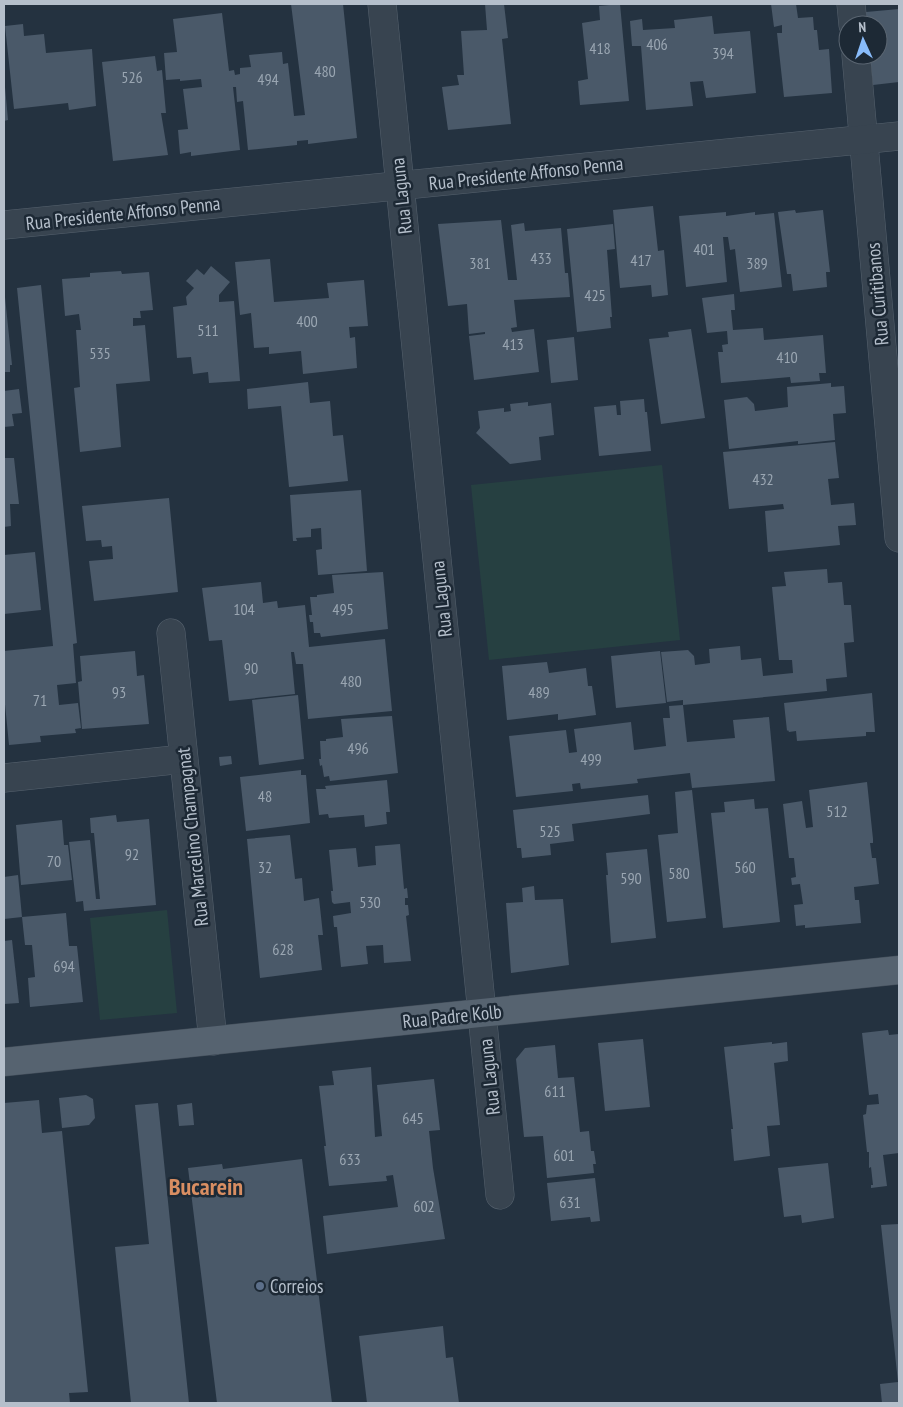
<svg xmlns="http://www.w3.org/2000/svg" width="903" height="1407" font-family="'PT Sans Narrow',sans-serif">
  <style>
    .green { fill: #264041 }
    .building { fill: #4a5969 }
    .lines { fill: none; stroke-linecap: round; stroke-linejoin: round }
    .minor-casing { stroke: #56626e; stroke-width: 29 }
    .primary-casing { stroke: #424d59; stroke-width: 29 }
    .minor { stroke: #384450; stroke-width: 28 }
    .primary { stroke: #566370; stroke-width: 28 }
    .service-dot { fill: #5c6f8a; stroke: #1d2935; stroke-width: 2 }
    .labels { text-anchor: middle; stroke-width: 5; stroke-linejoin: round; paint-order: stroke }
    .number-label { font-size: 16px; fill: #9aa6b2 }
    .street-label { font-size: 19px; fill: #b5bfcb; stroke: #1d2935 }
    .poi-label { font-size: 19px; fill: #b5bfcb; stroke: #1d2935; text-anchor: start }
    .district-label { font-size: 24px; font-weight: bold; fill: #d98e62; stroke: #1d2935 }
  </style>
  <rect width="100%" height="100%" fill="#243240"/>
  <!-- green -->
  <g class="green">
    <polygon points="662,465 680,640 489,660 471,485"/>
    <polygon points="167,910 177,1013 100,1020 90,918"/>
  </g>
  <!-- building -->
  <g class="building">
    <polygon points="291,4 343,4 357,138 308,144 308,140 297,141 297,145 248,150 243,101 237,102 236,87 233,87 240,150 191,156 191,152 180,154 178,130 188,129 183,89 202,87 201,79 180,81 180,79 166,80 164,53 177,52 173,19 222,13 229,71 234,70 235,75 240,74 240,68 251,67 249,55 282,52 283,64 288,63 294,116 305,115"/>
    <polygon points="485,4 504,4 508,38 502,39 511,124 448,130 442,87 459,85 457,75 464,75 461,31 487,30"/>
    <polygon points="620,4 629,101 580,105 578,81 588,79 582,23 600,20 599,6"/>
    <polygon points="771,4 796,4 798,18 813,17 814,30 817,30 819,50 829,49 832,93 784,97 777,33 782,33 782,25 774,27"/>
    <polygon points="899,9 899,82 873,85 870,55 878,55 878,25 867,25 866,12"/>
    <polygon points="712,16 714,34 750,31 756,93 706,98 703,81 690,82 693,106 646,110 641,46 632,46 630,21 642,19 643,30 675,28 674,20"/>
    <polygon points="23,24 24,36 44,34 46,53 92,49 96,106 69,110 68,103 14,109 5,26"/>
    <polygon points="155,56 157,71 162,70 166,113 161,113 168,155 113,161 102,62"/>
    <polygon points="4,87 5,87 8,120 4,121"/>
    <polygon points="653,206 658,251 664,250 668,295 652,297 651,285 620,288 613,210"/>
    <polygon points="795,210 796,213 823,210 830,272 826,272 827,287 793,291 791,274 787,274 778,212"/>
    <polygon points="726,212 726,216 755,212 755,215 774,213 782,287 740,292 735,249 730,250 728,237 723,237 727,282 686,287 679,216"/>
    <polygon points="501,220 508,280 517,280 511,225 524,223 525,231 561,228 565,273 568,273 570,297 514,300 517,327 511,328 512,332 534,329 539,372 474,380 469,336 485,334 485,332 469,334 467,304 448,306 438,224"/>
    <polygon points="613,224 615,249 607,250 612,317 610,317 611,328 577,332 567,229"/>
    <polygon points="270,259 274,302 329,298 327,283 364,280 368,326 349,327 350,338 355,337 357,368 303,374 301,351 269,354 269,347 254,348 251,313 240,315 235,262"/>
    <polygon points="211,266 230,282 219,295 219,302 234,301 240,381 209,383 208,372 193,374 191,357 177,358 173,307 187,305 186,297 194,288 186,281 197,269 204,275"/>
    <polygon points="121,271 122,274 149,272 153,310 140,311 141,318 133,318 133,326 145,325 150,381 116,384 121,447 80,452 74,388 80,387 76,330 81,330 79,314 65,316 62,279 90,277 90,273"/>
    <polygon points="41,285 77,643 73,644 76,683 57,685 59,705 78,703 81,728 75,729 76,733 40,736 41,742 9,745 4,694 4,651 53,646 17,288"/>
    <polygon points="734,294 735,310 731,310 733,330 763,328 764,340 823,335 826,373 819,373 820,381 791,383 790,377 721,383 718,352 723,352 722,345 728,344 727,331 707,333 702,298"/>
    <polygon points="4,297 5,297 12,365 10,365 10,372 4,372"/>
    <polygon points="691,329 705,418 661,424 649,339 669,337 668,332"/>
    <polygon points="574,337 578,380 551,383 547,340"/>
    <polygon points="308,382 310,403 330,401 333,436 343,435 348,481 289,487 281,406 248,409 247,389"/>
    <polygon points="831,383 831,387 844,386 846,413 833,414 835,440 798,444 798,441 729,449 724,400 747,397 754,404 755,411 788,407 787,387"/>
    <polygon points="19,389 22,413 12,414 14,426 4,427 4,391"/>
    <polygon points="644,399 645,412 647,412 651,451 599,456 594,407 616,405 617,415 621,415 620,401"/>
    <polygon points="528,402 528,406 551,403 554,435 539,437 541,460 510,464 476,433 480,428 478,411 504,408 504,412 511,411 510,404"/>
    <polygon points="835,442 839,478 828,479 831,505 854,503 856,525 838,526 840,545 768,552 765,511 784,509 783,504 729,509 723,452"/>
    <polygon points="4,458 14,458 19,504 10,504 11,526 4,527"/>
    <polygon points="361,490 367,571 318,575 316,550 322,549 321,528 311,529 311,537 296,538 297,541 293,541 290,495"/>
    <polygon points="169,498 178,592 94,601 89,561 113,559 112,546 102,547 101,540 86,541 82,506"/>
    <polygon points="35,552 41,610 4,614 4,555"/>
    <polygon points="827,569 828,583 842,582 844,605 851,605 854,642 844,643 847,677 826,679 827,691 683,705 683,700 667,702 661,652 688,650 694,656 695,665 710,663 709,649 740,646 741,660 761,658 763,676 793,673 792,660 779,660 772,587 786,586 784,572"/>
    <polygon points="383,572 388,629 321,637 320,633 314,633 313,622 310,622 309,615 312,615 310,597 317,597 317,595 334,593 332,575"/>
    <polygon points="261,582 263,603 277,601 278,608 305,605 309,647 385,639 392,711 308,719 303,664 296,664 294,652 291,652 295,694 229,701 222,640 209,641 202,588"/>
    <polygon points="135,651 137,676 144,675 149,724 82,729 78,682 82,681 80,656"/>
    <polygon points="660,651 666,703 616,708 611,656"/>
    <polygon points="547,662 549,673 586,668 588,686 592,686 596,715 558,720 558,714 507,720 502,666"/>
    <polygon points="872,693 875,732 866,732 866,736 797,741 796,731 789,732 788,730 787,731 784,703"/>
    <polygon points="298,695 304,759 259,765 252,700"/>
    <polygon points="683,705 687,742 735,738 733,720 769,717 775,781 692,788 690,773 637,779 638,783 581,789 580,783 572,784 573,791 516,797 509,736 566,730 569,753 577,752 574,729 631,722 634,750 666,746 663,718 670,718 669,706"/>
    <polygon points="392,716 398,773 330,781 329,776 324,777 322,765 320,766 319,759 321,759 320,741 326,741 326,739 343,737 341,719"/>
    <polygon points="231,756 232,764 220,766 219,757"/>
    <polygon points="301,770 301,775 306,775 310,823 246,831 240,777"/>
    <polygon points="387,780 390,812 386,812 387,824 365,827 364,815 329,818 328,814 319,815 316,789 326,789 325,786"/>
    <polygon points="867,782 873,839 873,843 870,843 872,858 876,858 879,884 854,887 855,900 859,900 861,923 805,928 805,925 796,926 794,905 803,904 800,884 792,885 791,878 796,877 794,858 789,858 783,804 802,801 806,828 813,827 809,790"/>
    <polygon points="692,790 706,918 667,922 658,835 678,833 675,792"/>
    <polygon points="648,795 650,814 572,824 574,841 550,844 551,855 522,858 521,848 517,848 513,810"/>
    <polygon points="754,799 755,809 768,808 780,922 723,928 711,813 725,812 724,802"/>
    <polygon points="116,815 117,822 149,819 156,905 84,911 83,901 76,902 69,842 90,840 96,899 100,899 94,833 91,833 90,818"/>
    <polygon points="62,820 64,845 68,845 72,880 21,885 16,825"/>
    <polygon points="290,835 295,879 302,878 304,901 319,898 323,935 318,935 322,970 260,978 247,839"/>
    <polygon points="400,844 404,889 407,888 408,898 405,898 405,905 408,905 409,915 406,916 411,961 384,963 383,945 366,946 368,964 341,967 337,927 334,927 333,916 351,913 350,902 334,904 332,902 331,891 333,891 329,850 356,848 358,867 376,865 375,846"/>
    <polygon points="647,849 656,938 611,943 606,875 608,875 606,853"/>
    <polygon points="18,875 22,917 4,919 4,877"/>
    <polygon points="534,886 535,900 563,899 569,965 511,973 506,903 523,902 522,888"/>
    <polygon points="66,913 69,946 77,946 83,1002 30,1007 28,978 35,977 32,945 25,945 22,917"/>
    <polygon points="12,940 19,1003 4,1004 4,941"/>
    <polygon points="888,1030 889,1035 899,1034 899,1153 883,1155 887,1186 871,1188 871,1185 873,1185 871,1167 869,1168 869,1152 867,1152 863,1115 866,1114 867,1105 879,1104 878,1094 869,1095 862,1033"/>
    <polygon points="643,1039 650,1107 605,1111 598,1043"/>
    <polygon points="772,1042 772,1044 787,1042 788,1061 774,1063 780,1125 767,1126 770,1156 734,1161 731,1129 733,1129 724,1047"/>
    <polygon points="555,1045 558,1078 574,1077 580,1132 589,1131 591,1151 594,1151 596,1164 593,1164 594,1173 547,1178 543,1136 524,1137 516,1059 525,1048"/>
    <polygon points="371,1067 375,1137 382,1136 377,1085 434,1079 440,1130 429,1131 433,1168 445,1239 327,1254 323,1216 398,1207 393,1175 386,1176 387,1181 329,1186 324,1146 326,1146 319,1086 334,1085 332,1071"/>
    <polygon points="86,1095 93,1099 95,1118 89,1125 62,1128 59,1098"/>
    <polygon points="39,1100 42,1133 62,1131 88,1392 69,1393 70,1403 4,1403 4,1103"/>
    <polygon points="158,1103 172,1241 189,1403 131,1403 115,1247 149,1244 135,1105"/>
    <polygon points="192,1103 194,1125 179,1126 177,1105"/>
    <polygon points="302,1159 332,1403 217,1403 188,1168 222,1164 223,1169"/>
    <polygon points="828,1163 834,1218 802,1223 801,1215 784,1217 778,1168"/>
    <polygon points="595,1178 600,1221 591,1222 590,1217 551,1221 547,1183"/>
    <polygon points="899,1224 899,1403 882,1403 880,1384 898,1382 881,1225"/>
    <polygon points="443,1326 446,1358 453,1357 459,1403 367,1403 359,1336"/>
  </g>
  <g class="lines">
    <defs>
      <g id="minor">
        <polyline points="382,4 500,1195"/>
        <polyline points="851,4 853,25"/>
        <polyline points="856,55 899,538"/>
        <polyline points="4,225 899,136"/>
        <polyline points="171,633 213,1041"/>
        <polyline points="4,778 183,759"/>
      </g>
      <polyline id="primary" points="4,1062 899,970"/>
    </defs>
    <!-- minor casing -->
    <use href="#minor" class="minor-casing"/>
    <!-- primary casing -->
    <use href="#primary" class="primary-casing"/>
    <!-- minor -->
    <use href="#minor" class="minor"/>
    <!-- primary -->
    <use href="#primary" class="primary"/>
  </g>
  <!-- markers -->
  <circle class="service-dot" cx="260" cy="1286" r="5"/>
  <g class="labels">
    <!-- number labels -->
    <g class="number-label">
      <text x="657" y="50">406</text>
      <text x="600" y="54">418</text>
      <text x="723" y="59">394</text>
      <text x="325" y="77">480</text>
      <text x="132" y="83">526</text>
      <text x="268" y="85">494</text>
      <text x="704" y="255">401</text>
      <text x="541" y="264">433</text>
      <text x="641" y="266">417</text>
      <text x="480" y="269">381</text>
      <text x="757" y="269">389</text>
      <text x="595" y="301">425</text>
      <text x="307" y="327">400</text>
      <text x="208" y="336">511</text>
      <text x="513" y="350">413</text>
      <text x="100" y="359">535</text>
      <text x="787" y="363">410</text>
      <text x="763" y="485">432</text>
      <text x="244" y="615">104</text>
      <text x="343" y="615">495</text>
      <text x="251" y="674">90</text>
      <text x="351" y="687">480</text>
      <text x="119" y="698">93</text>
      <text x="539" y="698">489</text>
      <text x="40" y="706">71</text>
      <text x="358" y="754">496</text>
      <text x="591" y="765">499</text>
      <text x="265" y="802">48</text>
      <text x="837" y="817">512</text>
      <text x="550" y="837">525</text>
      <text x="132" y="860">92</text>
      <text x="54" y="867">70</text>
      <text x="265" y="873">32</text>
      <text x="745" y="873">560</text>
      <text x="679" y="879">580</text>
      <text x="631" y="884">590</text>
      <text x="370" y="908">530</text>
      <text x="283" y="955">628</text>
      <text x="64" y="972">694</text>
      <text x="555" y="1097">611</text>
      <text x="413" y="1124">645</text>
      <text x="564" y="1161">601</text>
      <text x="350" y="1165">633</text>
      <text x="570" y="1208">631</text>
      <text x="424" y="1212">602</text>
    </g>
    <!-- street labels -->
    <g class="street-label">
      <text transform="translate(526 173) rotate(-6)" y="7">Rua Presidente Affonso Penna</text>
      <text transform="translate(401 196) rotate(-96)" y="7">Rua Laguna</text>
      <text transform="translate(123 213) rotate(-6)" y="7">Rua Presidente Affonso Penna</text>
      <text transform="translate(877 294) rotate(-95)" y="7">Rua Curitibanos</text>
      <text transform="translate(441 599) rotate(-96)" y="7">Rua Laguna</text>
      <text transform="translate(192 837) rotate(-96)" y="7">Rua Marcelino Champagnat</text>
      <text transform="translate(452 1016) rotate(-6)" y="7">Rua Padre Kolb</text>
      <text transform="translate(489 1077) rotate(-96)" y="7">Rua Laguna</text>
    </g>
    <!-- poi labels -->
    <g class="poi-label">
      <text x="270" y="1293">Correios</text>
    </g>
    <!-- district labels -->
    <g class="district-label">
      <text x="206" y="1195">Bucarein</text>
    </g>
  </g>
  <!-- border -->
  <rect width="903" height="1407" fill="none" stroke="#b5bfcb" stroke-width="10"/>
  <!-- north arrow -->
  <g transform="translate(863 40) rotate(357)"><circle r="24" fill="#1d2935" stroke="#5a6571"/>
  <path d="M0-4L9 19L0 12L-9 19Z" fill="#89bcfb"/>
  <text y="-8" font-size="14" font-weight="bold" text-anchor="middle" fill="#b5bfcb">N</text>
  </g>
</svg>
